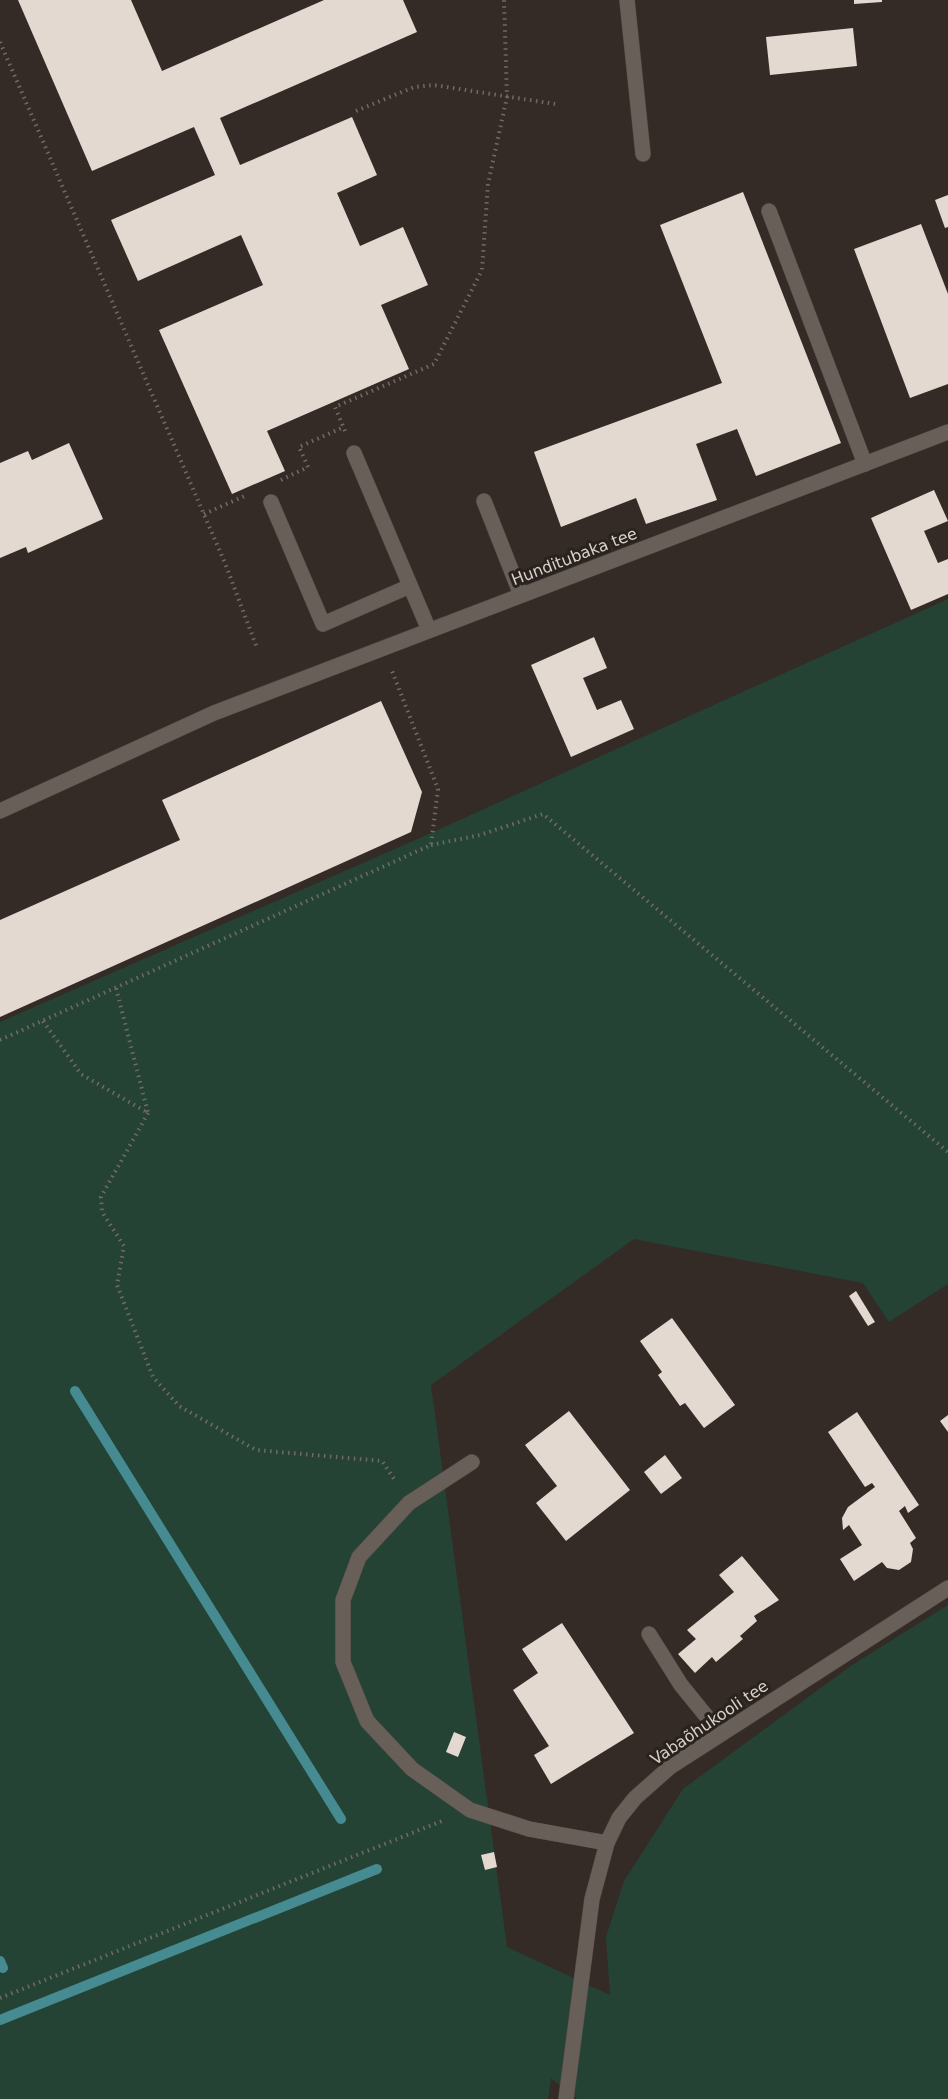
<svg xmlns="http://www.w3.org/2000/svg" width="948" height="2099" font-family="'DejaVu Sans',sans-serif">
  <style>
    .green { fill: #244335 }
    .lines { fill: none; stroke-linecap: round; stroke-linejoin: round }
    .stream { stroke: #458b91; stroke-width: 10 }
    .building { fill: #e3d9d1 }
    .minor-casing { stroke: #504945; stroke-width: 16 }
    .path { stroke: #726a66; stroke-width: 4; stroke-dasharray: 1.5 4.5; stroke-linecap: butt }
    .minor { stroke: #695f59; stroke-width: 15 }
    .labels { text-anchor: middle; stroke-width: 6; stroke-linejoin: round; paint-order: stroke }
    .street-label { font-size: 16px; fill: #d7d1ce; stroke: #2a221d }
  </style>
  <rect width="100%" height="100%" fill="#342b27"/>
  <!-- green -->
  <polygon class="green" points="948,599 948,1284 889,1322 863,1283 634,1239 431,1385 507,1947 610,1995 606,1937 624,1881 683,1789 852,1665 948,1605 948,2099 577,2099 551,2078 548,2099 0,2099 0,1022 420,838"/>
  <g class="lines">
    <!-- stream -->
    <g class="stream">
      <polyline points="75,1391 341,1819"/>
      <polyline points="0,1961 3,1968"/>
      <polyline points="0,2020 377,1869"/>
    </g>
  </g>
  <!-- building -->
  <g class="building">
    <polygon points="18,0 131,0 162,71 324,0 403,0 417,32 220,118 240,165 352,117 377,175 337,193 360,246 403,227 428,285 381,305 409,369 267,431 285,471 232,494 159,330 263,285 241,235 138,281 111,220 215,175 194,127 92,171"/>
    <polygon points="854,0 882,0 882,2 854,4"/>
    <polygon points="853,28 857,66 770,75 766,37"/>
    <polygon points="743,192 841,443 756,476 737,429 696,444 717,500 646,524 636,498 561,527 534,452 722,383 660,225"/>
    <polygon points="948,195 948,227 945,228 935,200"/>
    <polygon points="921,224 948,294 948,384 910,398 854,249"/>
    <polygon points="69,443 103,519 28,553 26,547 0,558 0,463 28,451 32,460"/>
    <polygon points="934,490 948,521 924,531 938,563 948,559 948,594 911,610 871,518"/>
    <polygon points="594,637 607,668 583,678 597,710 621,700 634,729 571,757 531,665"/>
    <polygon points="381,701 422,792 411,832 0,1017 0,920 180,840 162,800"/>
    <polygon points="856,1291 875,1322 868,1326 849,1296"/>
    <polygon points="672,1318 735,1405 704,1428 685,1403 680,1406 658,1375 662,1372 640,1341"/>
    <polygon points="569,1411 630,1490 566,1541 536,1503 557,1486 525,1445"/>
    <polygon points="857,1412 919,1505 908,1513 905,1506 899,1511 916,1538 910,1543 913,1549 911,1562 899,1570 887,1568 882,1562 854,1581 840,1559 862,1545 849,1525 843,1530 842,1518 848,1507 875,1487 872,1483 865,1487 828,1432"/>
    <polygon points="948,1415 948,1432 940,1421"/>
    <polygon points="665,1455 682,1478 661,1494 644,1472"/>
    <polygon points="742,1556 779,1600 754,1616 757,1621 740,1636 743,1639 716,1662 712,1657 695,1673 678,1654 696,1639 687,1630 734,1592 719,1575"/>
    <polygon points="562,1623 634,1733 551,1784 534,1755 549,1746 513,1690 538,1673 522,1649"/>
    <polygon points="454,1732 466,1737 458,1757 446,1752"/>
    <polygon points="494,1852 497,1867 485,1870 481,1855"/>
  </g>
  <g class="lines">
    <defs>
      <g id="minor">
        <polyline points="627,0 643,154"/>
        <polyline points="769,211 865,464"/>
        <polyline points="354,453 429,630"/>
        <polyline points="484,501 521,595"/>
        <polyline points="271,502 323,624 410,586"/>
        <polyline points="0,811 214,713 948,432"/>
        <polyline points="472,1462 409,1503 359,1557 343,1600 343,1662 367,1721 412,1769 470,1810 529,1829 607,1843"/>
        <polyline points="649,1634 681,1685 720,1733"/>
        <polyline points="566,2099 592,1899 607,1843 619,1818 635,1798 670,1767 948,1588"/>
      </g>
    </defs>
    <!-- minor casing -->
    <use href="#minor" class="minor-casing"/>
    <!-- path -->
    <g class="path">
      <polyline points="0,42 225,563 257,648"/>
      <polyline points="356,111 414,87 434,85 555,104"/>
      <polyline points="345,431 335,407 434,364 482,270 488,184 507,97 504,0"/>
      <polyline points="281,480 308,467 299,447 344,427"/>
      <polyline points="204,514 247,495"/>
      <polyline points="431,845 480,835 543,814 948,1152"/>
      <polyline points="43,1021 81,1074 148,1113 116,988"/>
      <polyline points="0,1040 431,845 438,789 392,671"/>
      <polyline points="148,1113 101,1197 102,1212 124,1246 117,1285 153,1377 179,1406 256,1450 382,1461 396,1482"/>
      <polyline points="0,1998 442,1821"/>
    </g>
    <!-- minor -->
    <use href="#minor" class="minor"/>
  </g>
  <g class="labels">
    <!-- street labels -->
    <g class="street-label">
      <text transform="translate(574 556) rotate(-21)" y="6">Hunditubaka tee</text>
      <text transform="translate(709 1722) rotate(-34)" y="6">Vabaõhukooli tee</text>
    </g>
  </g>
</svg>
